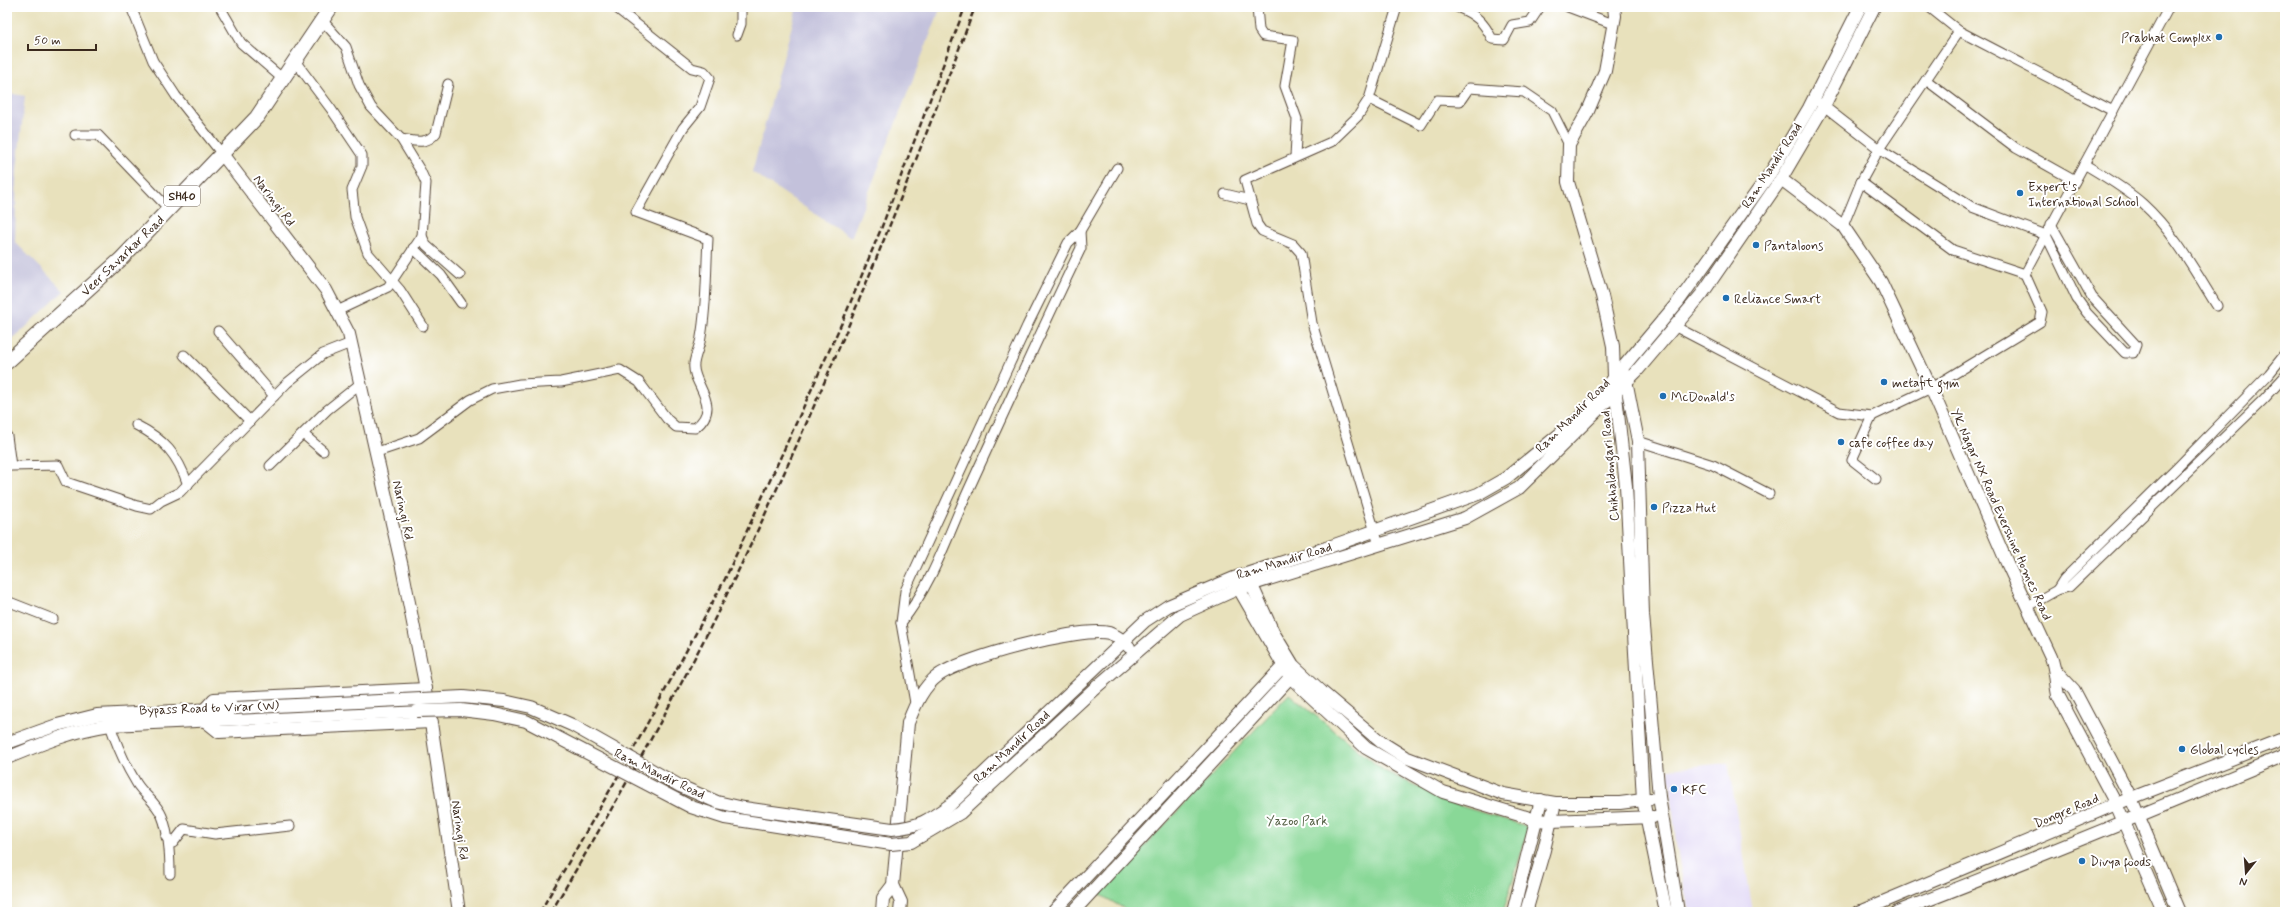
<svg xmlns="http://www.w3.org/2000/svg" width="2292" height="919" font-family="Mynerve,sans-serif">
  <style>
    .built { fill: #dfd5f5 }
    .industrial { fill: #c3c1db }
    .green { fill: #89d897; stroke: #62815a }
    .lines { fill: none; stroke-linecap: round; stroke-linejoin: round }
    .street-casing { stroke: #554536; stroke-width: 11 }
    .secondary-casing { stroke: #554536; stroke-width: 14 }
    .primary-casing { stroke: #554536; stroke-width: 16 }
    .street { stroke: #fff; stroke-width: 9 }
    .secondary { stroke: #fff; stroke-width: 12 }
    .primary { stroke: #fff; stroke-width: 14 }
    .rail { stroke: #3b2a1e; stroke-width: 2.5; stroke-dasharray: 6 3; stroke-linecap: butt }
    .secondary-bridge-casing { stroke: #554536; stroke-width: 14; stroke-linecap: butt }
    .secondary-bridge { stroke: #fff; stroke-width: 12 }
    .poi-dot { fill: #1f6fb2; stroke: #fff; stroke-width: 1.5 }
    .labels { text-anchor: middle; stroke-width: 4; stroke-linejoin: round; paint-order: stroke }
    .shield { fill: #fff; stroke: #766a62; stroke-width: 1 }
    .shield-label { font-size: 12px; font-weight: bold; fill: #3b2a1e }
    .poi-label { font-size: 13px; fill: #3b2a1e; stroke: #fff; text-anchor: start }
    .street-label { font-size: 13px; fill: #3b2a1e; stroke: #fff }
    .park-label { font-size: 13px; fill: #525e42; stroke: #fff }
  </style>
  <rect width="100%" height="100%" fill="#fff"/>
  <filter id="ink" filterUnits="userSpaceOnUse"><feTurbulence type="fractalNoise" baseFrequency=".025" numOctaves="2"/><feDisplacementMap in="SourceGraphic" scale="8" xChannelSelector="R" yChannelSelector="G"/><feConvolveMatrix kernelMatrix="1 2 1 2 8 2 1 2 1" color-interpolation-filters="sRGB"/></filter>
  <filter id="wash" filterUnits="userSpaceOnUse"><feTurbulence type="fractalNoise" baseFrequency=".012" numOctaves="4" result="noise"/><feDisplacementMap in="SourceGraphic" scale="16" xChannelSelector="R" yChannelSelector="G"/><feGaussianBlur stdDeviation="0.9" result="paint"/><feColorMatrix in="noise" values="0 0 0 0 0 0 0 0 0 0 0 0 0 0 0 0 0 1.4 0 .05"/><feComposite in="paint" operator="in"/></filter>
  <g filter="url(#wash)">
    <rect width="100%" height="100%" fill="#e8e1bc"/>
    <!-- built -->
    <polygon class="built" points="1728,763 1753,912 1689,912 1676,844 1669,769"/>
    <!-- industrial -->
    <g class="industrial">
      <polygon points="797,7 941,7 851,238 752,172"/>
      <polygon points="7,93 25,96 17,170 15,242 64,291 7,345"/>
    </g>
    <!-- green -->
    <polygon class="green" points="1289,694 1384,771 1457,805 1529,827 1503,912 1130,912 1099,894"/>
  </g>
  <g filter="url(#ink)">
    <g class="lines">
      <defs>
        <g id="street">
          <polyline points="131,7 153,61 176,96 222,154"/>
          <polyline points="220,7 241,43 283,79"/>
          <polyline points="1257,7 1259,30 1263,36 1293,40 1285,86 1297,119 1295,157"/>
          <path d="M 1457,7 C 1475,14 1484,22 1492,39 L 1504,40 L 1512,25 L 1530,22 L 1540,7"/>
          <polyline points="1568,7 1613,24"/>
          <polyline points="1929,7 1959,31 2113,111"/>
          <polyline points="322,20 346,47 359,85 371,107 401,139 420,170 426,183 422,236 426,245 460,275"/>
          <polyline points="737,35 741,24 741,7"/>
          <polyline points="295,61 331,109 362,155 362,166 352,190 355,217 368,253 400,290 423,326"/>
          <polyline points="1926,80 2016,148 2075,181"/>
          <polyline points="1369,99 1421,125 1437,100 1460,101 1469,88 1524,92 1552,111 1569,145"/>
          <polyline points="1820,103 1879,149 1972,207 2046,235 2077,299 2087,313 2125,353 2133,353 2136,345 2092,297 2051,224"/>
          <polyline points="75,135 98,135 169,209"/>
          <path d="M 401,139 C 416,141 426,145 436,133 L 448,84"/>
          <path d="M 2084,164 C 2104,176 2125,188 2143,204 C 2174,232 2195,271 2217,306"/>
          <polyline points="1861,182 1953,250 2025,274"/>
          <polyline points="1225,194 1250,200"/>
          <polyline points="1843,226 1861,182 1879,149 1959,31"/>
          <polyline points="413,248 441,275 461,303"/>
          <polyline points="337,311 388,287 422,236"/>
          <polyline points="1674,326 1839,412 1872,416 1931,388 2040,322 2042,312 2025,274 2169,7"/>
          <polyline points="218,331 274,396"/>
          <polyline points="184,355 250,421"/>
          <polyline points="1872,416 1852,460 1876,479"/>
          <path d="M 136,425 C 164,439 178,455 188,485"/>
          <polyline points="303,434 323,451"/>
          <polyline points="7,436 11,466 58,465 66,482 137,506 151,509 161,501 180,492 287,383 323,354 351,343"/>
          <polyline points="1638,441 1713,465 1769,494"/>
          <path d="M 377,452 L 419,438 L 470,400 L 492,389 L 520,384 L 561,382 L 620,370 L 639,382 L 667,419 L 676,427 L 695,428 C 724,406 691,384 694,364 C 695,355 700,346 701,337 C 707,305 706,271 708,239 L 636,212 L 683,128 L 700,107 L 710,78 L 704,71 L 692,68 L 615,7"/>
          <polyline points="270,466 327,410 361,383"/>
          <polyline points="1379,545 1312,323 1301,253 1293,244 1262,231 1257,224 1245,180 1331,142 1358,116 1369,99 1397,7"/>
          <polyline points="2057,590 2064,579 2177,468 2269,374 2285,354"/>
          <polyline points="7,601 53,619"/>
          <polyline points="2027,607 2057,590 2069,587 2264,399 2285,376"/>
          <path d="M 901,623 C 933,583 947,537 968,491 C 1005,410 1042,329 1081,248 L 1080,231"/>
          <polyline points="915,703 901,623 905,591 1027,326 1068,243 1080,231 1117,168"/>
          <path d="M 110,725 C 117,746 126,766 137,784 C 145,796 156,802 162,816 C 169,833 170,855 170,874"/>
          <polyline points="166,837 173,843 184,829 215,834 290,826"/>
        </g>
        <g id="secondary">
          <polyline points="1614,7 1615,16 1605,71 1588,111 1569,145 1568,182 1602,296 1613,346 1614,377 1626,486 1643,800 1666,912"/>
          <polyline points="222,154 326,290 349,334 402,567 426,689 459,912"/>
          <path d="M 1781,179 L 1843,226 L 1881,282 L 1931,388 L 2007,563 L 2051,657 C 2056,670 2055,682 2058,695 L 2116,804 L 2163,912"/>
          <polyline points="1625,375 1638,441 1643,615 1659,797 1678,912"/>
          <polyline points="1249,579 1273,632 1293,665 1322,692 1381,742 1405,757 1503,794 1555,803 1620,803 1650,799"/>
          <polyline points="1235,582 1290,677 1366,748 1443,792 1536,820 1551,821 1653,817"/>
          <polyline points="2056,671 2074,690 2131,798 2179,912"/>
          <polyline points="1085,678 1145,621 1168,606 1234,578 1326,548 1478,494 1506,478 1582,416 1678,302 1771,172 1809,108 1860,7"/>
          <polyline points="1094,689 1180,615 1237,589 1465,518 1519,488 1636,372 1702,294 1781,179 1824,106 1874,7"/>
          <polyline points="204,710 214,699 426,689"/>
          <polyline points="204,720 219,732 432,722"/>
          <polyline points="7,743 57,725 97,715 234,708"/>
          <path d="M 7,758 C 41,744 74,730 110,725 L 417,711"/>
          <polyline points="893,885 901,902 900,912"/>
          <path d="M 882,912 L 883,898 L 893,885 L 908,723 C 915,705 923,686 939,675 C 962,658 1082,626 1109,633 C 1117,636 1124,640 1129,647"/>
          <polyline points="1053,912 1289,660"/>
          <polyline points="1073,912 1295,672"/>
          <polyline points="1513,912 1541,800"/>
          <polyline points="1526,912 1544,850 1555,803"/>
          <polyline points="1859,912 2116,804 2285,738"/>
          <path d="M 1897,912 C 2027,862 2156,809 2285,755"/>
        </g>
        <polyline id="primary" points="7,362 120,260 257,117 331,7"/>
      </defs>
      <!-- street casing -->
      <use href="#street" class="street-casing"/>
      <!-- secondary casing -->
      <use href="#secondary" class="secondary-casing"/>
      <!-- primary casing -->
      <use href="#primary" class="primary-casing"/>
      <!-- street -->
      <use href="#street" class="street"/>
      <!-- secondary -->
      <use href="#secondary" class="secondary"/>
      <!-- primary -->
      <use href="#primary" class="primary"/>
      <!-- rail -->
      <g class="rail">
        <polyline points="540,912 633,750 725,579 844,318 881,229 965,7"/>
        <path d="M 551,912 C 611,811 670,709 722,604 C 818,410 898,209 975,7"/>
      </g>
      <defs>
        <g id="secondary-bridge">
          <path d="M 234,708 L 463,697 L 504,701 L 531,707 L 572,725 L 680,786 L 717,802 L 744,808 L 892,829 C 919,827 929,820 950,805 L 1085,678"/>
          <polyline points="417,711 461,710 494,714 526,721 691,807 725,818 891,844 911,842 960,813 1094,689"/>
        </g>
      </defs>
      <!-- secondary-bridge casing -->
      <use href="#secondary-bridge" class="secondary-bridge-casing"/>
      <!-- secondary-bridge -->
      <use href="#secondary-bridge" class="secondary-bridge"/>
    </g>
  </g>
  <!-- markers -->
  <g class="poi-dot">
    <circle cx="2219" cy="37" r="4"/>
    <circle cx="2020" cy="193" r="4"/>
    <circle cx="1756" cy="245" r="4"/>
    <circle cx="1726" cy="298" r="4"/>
    <circle cx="1884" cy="382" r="4"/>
    <circle cx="1663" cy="396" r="4"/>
    <circle cx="1841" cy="442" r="4"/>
    <circle cx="1654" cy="507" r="4"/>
    <circle cx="2182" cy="749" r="4"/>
    <circle cx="1674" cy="789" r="4"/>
    <circle cx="2082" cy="861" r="4"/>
  </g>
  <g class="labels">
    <!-- shield labels -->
    <rect class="shield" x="164" y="186" width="36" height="20" rx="3"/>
    <g class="shield-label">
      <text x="182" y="200">SH40</text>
    </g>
    <!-- poi labels -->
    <g class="poi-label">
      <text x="2211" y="42" text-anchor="end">Prabhat Complex</text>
      <text x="2028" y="191">Expert's<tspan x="2028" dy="15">International School</tspan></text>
      <text x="1764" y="250">Pantaloons</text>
      <text x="1734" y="303">Reliance Smart</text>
      <text x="1892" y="387">metafit gym</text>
      <text x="1671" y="401">McDonald's</text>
      <text x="1849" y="447">cafe coffee day</text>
      <text x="1662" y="512">Pizza Hut</text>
      <text x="2190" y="754">Global cycles</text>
      <text x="1682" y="794">KFC</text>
      <text x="2090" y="866">Divya foods</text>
    </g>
    <!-- street labels -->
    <g class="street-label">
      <text transform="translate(1771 165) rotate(-57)" y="5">Ram Mandir Road</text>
      <text transform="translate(275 200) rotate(53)" y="5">Naringi Rd</text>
      <text transform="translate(122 255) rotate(-44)" y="5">Veer Savarkar Road</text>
      <text transform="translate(1572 415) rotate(-45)" y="5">Ram Mandir Road</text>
      <text transform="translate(1609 466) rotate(-95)" y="5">Chikhaldongari Road</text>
      <text transform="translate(404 510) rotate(78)" y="5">Naringi Rd</text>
      <text transform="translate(2002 514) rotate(66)" y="5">YK Nagar NX Road Evershine Homes Road</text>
      <text transform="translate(1284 560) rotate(-17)" y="5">Ram Mandir Road</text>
      <text transform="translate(209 707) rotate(-2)" y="5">Bypass Road to Virar (W)</text>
      <text transform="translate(1011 746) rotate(-43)" y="5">Ram Mandir Road</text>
      <text transform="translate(660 773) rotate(26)" y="5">Ram Mandir Road</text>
      <text transform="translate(2066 810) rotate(-23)" y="5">Dongre Road</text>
      <text transform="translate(461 830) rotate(82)" y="5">Naringi Rd</text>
    </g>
    <!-- park labels -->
    <g class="park-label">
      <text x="1297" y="825">Yazoo Park</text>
    </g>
  </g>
  <!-- margin -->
  <rect width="2292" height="919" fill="none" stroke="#fff" stroke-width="24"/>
  <!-- north arrow -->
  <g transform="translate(2246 873) rotate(197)" stroke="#ffffff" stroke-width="3" paint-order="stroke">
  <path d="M0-3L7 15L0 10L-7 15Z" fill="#3b2a1e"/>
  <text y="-6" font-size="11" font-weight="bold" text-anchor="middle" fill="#3b2a1e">N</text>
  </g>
  <!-- scale -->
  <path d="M28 44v6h68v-6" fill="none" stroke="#3b2a1e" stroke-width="2"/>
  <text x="34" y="44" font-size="12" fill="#3b2a1e" stroke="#ffffff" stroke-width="3" paint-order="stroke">50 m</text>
</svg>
